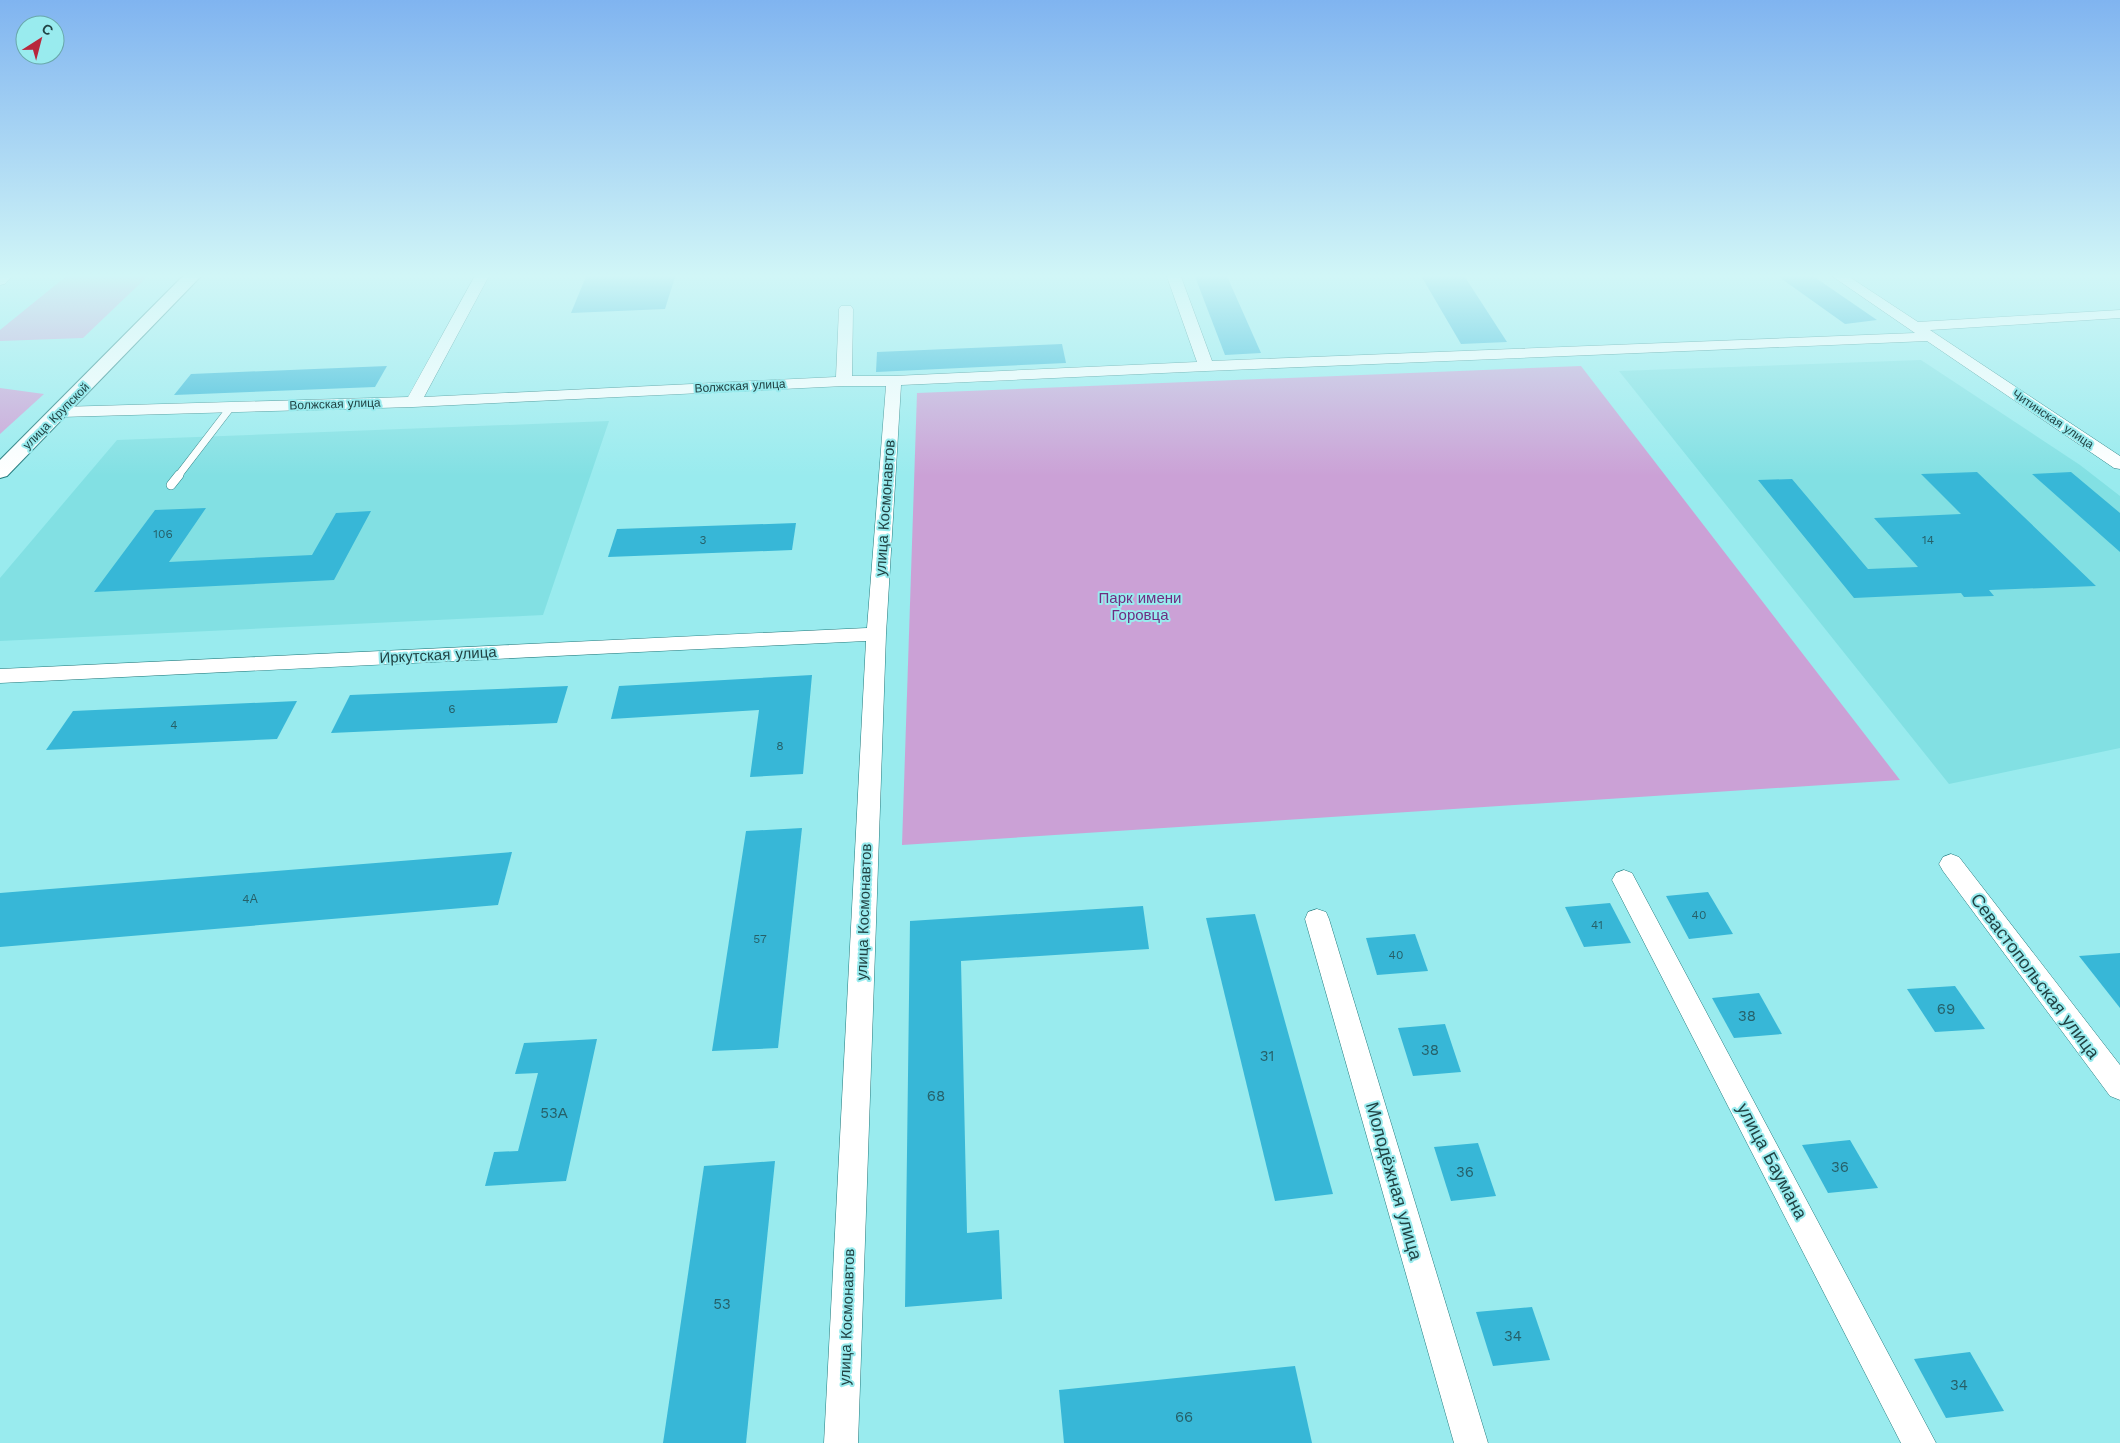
<svg xmlns="http://www.w3.org/2000/svg" width="2120" height="1443" font-family="'Work Sans',sans-serif">
  <style>
    .built { fill: #82e0e3 }
    .green { fill: #cba1d6 }
    .building { fill: #37b7d7 }
    .lines { fill: none; stroke-linecap: round; stroke-linejoin: round }
    .service-far1-casing { stroke: #227a7d; stroke-width: 8 }
    .service-casing { stroke: #227a7d; stroke-width: 10 }
    .minor-casing { stroke: #227a7d; stroke-width: 1 }
    .tertiary-casing { stroke: #227a7d; stroke-width: 2 }
    .service-far1 { stroke: #fff; stroke-width: 7 }
    .service { stroke: #fff; stroke-width: 9 }
    .minor { fill: #fff; fill-rule: evenodd }
    .tertiary { fill: #fff; fill-rule: evenodd }
    .labels { text-anchor: middle; stroke-width: 4; stroke-linejoin: round; paint-order: stroke }
    .far-street-label { font-size: 12px; fill: #214344; stroke: #99ebee }
    .number-label { font-size: 12px; fill: #266069 }
    .street-label { font-size: 15px; fill: #214344; stroke: #99ebee }
    .park-label { font-size: 15px; fill: #702d81; stroke: #99ebee }
    .near-number-label { font-size: 15px; fill: #266069 }
    .near-street-label { font-size: 18px; fill: #214344; stroke: #99ebee }
  </style>
  <rect width="100%" height="100%" fill="#99ebee"/>
  <!-- built -->
  <g class="built">
    <polygon points="1921,360 2080,465 2120,496 2120,748 1949,784 1619,371"/>
    <polygon points="609,421 543,615 0,641 0,578 117,440"/>
  </g>
  <!-- green -->
  <g class="green">
    <polygon points="69,274 150,274 83,338 0,341 0,330"/>
    <polygon points="1581,366 1900,780 902,845 917,393"/>
    <polygon points="0,388 44,394 0,434"/>
  </g>
  <!-- building -->
  <g class="building">
    <polygon points="587,274 676,274 665,309 571,313"/>
    <polygon points="1194,274 1226,274 1261,353 1225,355"/>
    <polygon points="1420,274 1463,274 1507,342 1461,344"/>
    <polygon points="1775,274 1810,274 1877,320 1845,324"/>
    <polygon points="1062,344 1066,363 876,372 877,352"/>
    <polygon points="387,366 375,387 174,395 191,374"/>
    <polygon points="1977,472 2096,586 1989,590 1994,596 1964,597 1961,593 1854,598 1758,480 1792,479 1868,569 1918,567 1874,518 1961,514 1921,474"/>
    <polygon points="2071,472 2120,513 2120,552 2032,474"/>
    <polygon points="206,508 169,562 312,555 336,513 371,511 334,580 94,592 155,510"/>
    <polygon points="796,523 792,550 608,557 617,529"/>
    <polygon points="812,675 803,774 750,777 759,710 611,719 619,686"/>
    <polygon points="568,686 557,723 331,733 350,695"/>
    <polygon points="297,701 277,739 46,750 73,711"/>
    <polygon points="802,828 778,1048 712,1051 746,831"/>
    <polygon points="512,852 498,905 0,947 0,893"/>
    <polygon points="1708,892 1733,934 1689,939 1666,896"/>
    <polygon points="1610,903 1631,943 1584,947 1565,907"/>
    <polygon points="1143,906 1149,949 961,961 967,1233 999,1230 1002,1299 905,1307 910,921"/>
    <polygon points="1255,914 1333,1194 1275,1201 1206,918"/>
    <polygon points="1415,934 1428,971 1377,975 1366,938"/>
    <polygon points="2120,953 2120,1008 2079,956"/>
    <polygon points="1955,986 1985,1029 1935,1032 1907,989"/>
    <polygon points="1759,993 1782,1034 1734,1038 1712,998"/>
    <polygon points="1445,1024 1461,1072 1413,1076 1398,1028"/>
    <polygon points="597,1039 566,1181 485,1186 494,1152 518,1151 538,1073 515,1074 524,1043"/>
    <polygon points="1850,1140 1878,1188 1828,1193 1802,1145"/>
    <polygon points="1478,1143 1496,1196 1451,1201 1434,1147"/>
    <polygon points="775,1161 746,1443 663,1443 704,1166"/>
    <polygon points="1532,1307 1550,1360 1493,1366 1476,1312"/>
    <polygon points="1970,1352 2004,1411 1946,1418 1914,1359"/>
    <polygon points="1295,1366 1312,1443 1064,1443 1059,1390"/>
  </g>
  <g class="lines">
    <defs>
      <polyline id="service-far1" points="178,476 231,407"/>
      <polyline id="service" points="171,485 179,475"/>
      <g id="minor">
        <polygon points="0,274 14,274 5,284 0,285"/>
        <polygon points="476,274 490,274 424,397 836,377 839,309 841,306 851,306 853,309 852,376 894,376 1197,362 1166,274 1180,274 1212,361 1915,333 1829,274 1845,274 1918,322 2120,310 2120,318 1930,330 2120,456 2120,469 2114,468 1927,341 1206,371 901,385 886,634 858,1443 824,1443 866,641 0,683 0,669 867,628 886,386 844,386 413,407 60,417 54,415 52,412 54,409 60,407 408,397"/>
        <polygon points="1951,854 1959,857 2120,1065 2120,1100 2110,1096 1943,871 1939,864 1943,857"/>
        <polygon points="1624,870 1632,873 1936,1443 1901,1443 1612,880 1616,873"/>
        <polygon points="1317,909 1326,912 1329,919 1488,1443 1454,1443 1305,919 1308,912"/>
      </g>
      <polygon id="tertiary" points="185,274 203,274 7,476 0,478 0,460"/>
    </defs>
    <!-- service-far1 casing -->
    <use href="#service-far1" class="service-far1-casing"/>
    <!-- service casing -->
    <use href="#service" class="service-casing"/>
    <!-- minor casing -->
    <use href="#minor" class="minor-casing"/>
    <!-- tertiary casing -->
    <use href="#tertiary" class="tertiary-casing"/>
    <!-- service-far1 -->
    <use href="#service-far1" class="service-far1"/>
    <!-- service -->
    <use href="#service" class="service"/>
    <!-- minor -->
    <use href="#minor" class="minor"/>
    <!-- tertiary -->
    <use href="#tertiary" class="tertiary"/>
  </g>
  <!-- sky -->
  <linearGradient id="sky" x2="0" y2="1"><stop stop-color="#80b4f0"/><stop offset="0.58" stop-color="#d1f6f7"/><stop offset="1" stop-color="#d1f6f7" stop-opacity="0"/></linearGradient>
  <rect width="2120" height="476" fill="url(#sky)"/>
  <g class="labels">
    <!-- far-street labels -->
    <g class="far-street-label">
      <text transform="translate(740 386) rotate(-3)" y="4">Волжская улица</text>
      <text transform="translate(335 404) rotate(-2)" y="4">Волжская улица</text>
      <text transform="translate(56 416) rotate(-45)" y="4">улица Крупской</text>
      <text transform="translate(2053 419) rotate(34)" y="4">Читинская улица</text>
    </g>
    <!-- number labels -->
    <g class="number-label">
      <text x="163" y="538">106</text>
      <text x="703" y="544">3</text>
      <text x="1928" y="544">14</text>
      <text x="452" y="713">6</text>
      <text x="174" y="729">4</text>
      <text x="780" y="750">8</text>
      <text x="250" y="903">4А</text>
      <text x="1699" y="919">40</text>
      <text x="1597" y="929">41</text>
      <text x="760" y="943">57</text>
      <text x="1396" y="959">40</text>
    </g>
    <!-- street labels -->
    <g class="street-label">
      <text transform="translate(885 508) rotate(-86)" y="5">улица Космонавтов</text>
      <text transform="translate(438 655) rotate(-3)" y="5">Иркутская улица</text>
      <text transform="translate(864 912) rotate(-88)" y="5">улица Космонавтов</text>
      <text transform="translate(847 1317) rotate(-88)" y="5">улица Космонавтов</text>
    </g>
    <!-- park labels -->
    <g class="park-label">
      <text x="1140" y="603">Парк имени<tspan x="1140" dy="17">Горовца</tspan></text>
    </g>
    <!-- near-number labels -->
    <g class="near-number-label">
      <text x="1946" y="1014">69</text>
      <text x="1747" y="1021">38</text>
      <text x="1430" y="1055">38</text>
      <text x="1267" y="1061">31</text>
      <text x="936" y="1101">68</text>
      <text x="554" y="1118">53А</text>
      <text x="1840" y="1172">36</text>
      <text x="1465" y="1177">36</text>
      <text x="722" y="1309">53</text>
      <text x="1513" y="1341">34</text>
      <text x="1959" y="1390">34</text>
      <text x="1184" y="1422">66</text>
    </g>
    <!-- near-street labels -->
    <g class="near-street-label">
      <text transform="translate(2035 976) rotate(53)" y="6">Севастопольская улица</text>
      <text transform="translate(1772 1161) rotate(62)" y="6">улица Баумана</text>
      <text transform="translate(1394 1181) rotate(74)" y="6">Молодёжная улица</text>
    </g>
  </g>
  <!-- north arrow -->
  <g transform="translate(40 40) rotate(36)"><circle r="24" fill="#99ebee" stroke="#69a8aa"/>
  <path d="M0-4L9 19L0 12L-9 19Z" fill="#b8273c"/>
  <text y="-8" font-size="14" font-weight="bold" text-anchor="middle" fill="#214344">С</text>
  </g>
</svg>
